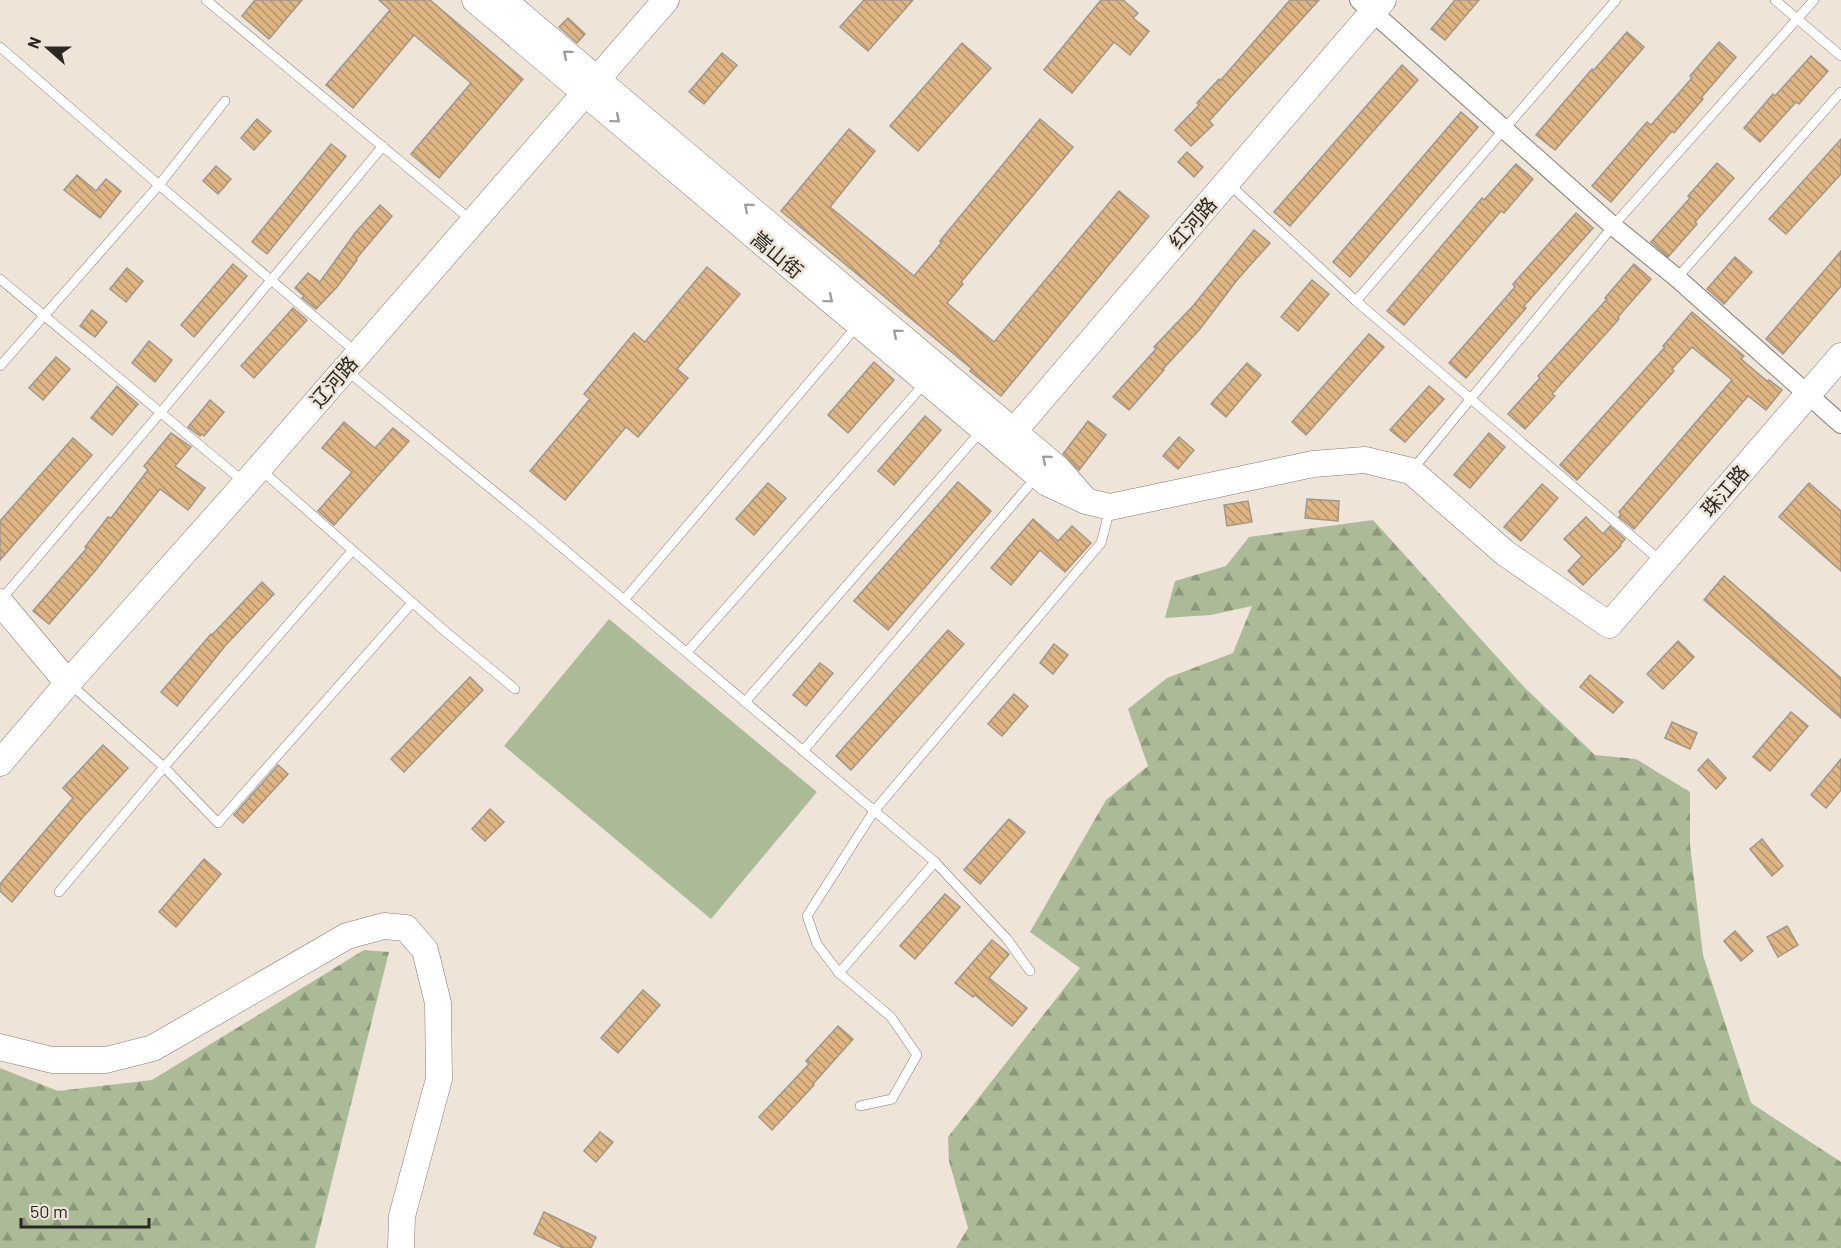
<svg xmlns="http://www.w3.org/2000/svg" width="1841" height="1248" font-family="Barlow,'Noto Sans SC',sans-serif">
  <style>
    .grass { fill: #abbb97 }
    .forest { fill: url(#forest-firs) }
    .building { fill: url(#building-back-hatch); stroke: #a0978c; stroke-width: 1.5 }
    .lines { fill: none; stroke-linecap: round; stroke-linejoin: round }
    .lane-casing { stroke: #847b71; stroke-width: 10 }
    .street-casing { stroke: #847b71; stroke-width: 20 }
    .secondary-casing { stroke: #847b71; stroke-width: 27 }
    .lane { stroke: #fff; stroke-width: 9 }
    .street { stroke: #fff; stroke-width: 18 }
    .secondary { stroke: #fff; stroke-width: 26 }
    .oneway { stroke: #a09e9c }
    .labels { text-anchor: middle; stroke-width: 5; stroke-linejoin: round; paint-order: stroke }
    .street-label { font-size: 20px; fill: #2b2723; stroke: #eee4d8 }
  </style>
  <defs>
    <pattern id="forest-firs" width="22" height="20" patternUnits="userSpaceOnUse" patternTransform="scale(1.5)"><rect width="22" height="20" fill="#abbb97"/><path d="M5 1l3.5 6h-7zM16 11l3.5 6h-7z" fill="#8b987b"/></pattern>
    <pattern id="building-back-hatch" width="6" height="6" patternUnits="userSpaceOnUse" patternTransform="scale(1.5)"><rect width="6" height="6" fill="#deb583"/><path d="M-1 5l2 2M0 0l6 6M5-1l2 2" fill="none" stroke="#b4936b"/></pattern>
  </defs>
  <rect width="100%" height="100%" fill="#eee4d8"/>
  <!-- grass -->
  <polygon class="grass" points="609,619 817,792 711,919 504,746"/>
  <!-- forest -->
  <g class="forest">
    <polygon points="1373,520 1525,688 1595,755 1636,759 1690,792 1690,845 1703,955 1751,1103 1841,1162 1841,1248 956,1248 968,1228 949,1161 948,1137 1080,968 1030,932 1106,800 1148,766 1128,709 1167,678 1233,653 1252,606 1211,615 1165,618 1175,581 1226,566 1249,537"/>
    <polygon points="364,950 389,952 315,1248 0,1248 0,1068 58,1091 152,1080"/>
  </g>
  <!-- building -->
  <g class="building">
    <polygon points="255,0 302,0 269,39 242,16"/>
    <polygon points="379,0 430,0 523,79 439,178 411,154 471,83 414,35 353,108 326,85 390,10"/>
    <polygon points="864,0 913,0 868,51 840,27"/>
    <polygon points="1101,0 1123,0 1138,13 1133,18 1149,31 1130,55 1114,42 1072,93 1044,70"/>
    <polygon points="1290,0 1319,0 1209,121 1213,125 1191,146 1175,130 1199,105 1197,103 1219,79 1220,81"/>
    <polygon points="1455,0 1479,0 1445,40 1431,29"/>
    <polygon points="568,18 585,34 577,43 559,27"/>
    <polygon points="1627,32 1644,47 1555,150 1536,135 1592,69 1593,71"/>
    <polygon points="1719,42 1736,57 1701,98 1703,99 1674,133 1672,131 1611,202 1592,186 1647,122 1651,125 1692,78 1690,76"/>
    <polygon points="962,43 991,68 918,151 890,126"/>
    <polygon points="722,53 737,65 704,104 689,92"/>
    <polygon points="1811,56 1828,71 1799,104 1796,102 1760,142 1744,128 1773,94 1775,96"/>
    <polygon points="1402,65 1418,80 1290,226 1274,212"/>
    <polygon points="1461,112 1478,127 1350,277 1333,262"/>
    <polygon points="257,119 271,131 254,150 241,138"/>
    <polygon points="1040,119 1073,147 961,282 963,284 947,303 994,342 1119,191 1149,216 1001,396 970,371 972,369 781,211 849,129 875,151 830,207 914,276 942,242 940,241"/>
    <polygon points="1841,139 1841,174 1786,234 1769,219"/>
    <polygon points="331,144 346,156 267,254 252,242"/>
    <polygon points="1187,152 1203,167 1194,177 1178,162"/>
    <polygon points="1717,163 1734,178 1695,222 1697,224 1668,257 1651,242 1690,198 1688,196"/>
    <polygon points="1516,164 1533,179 1504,213 1501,211 1404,325 1387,311 1482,198 1484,200"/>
    <polygon points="216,166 231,179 218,194 203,181"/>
    <polygon points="77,175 96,191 106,179 121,191 100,218 64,190"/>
    <polygon points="380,205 392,216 356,259 357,260 337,287 316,309 302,298 304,296 295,288 308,273 320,282 355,233"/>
    <polygon points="1576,213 1593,228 1524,306 1526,308 1466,378 1449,363 1515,287 1513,284"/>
    <polygon points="1254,230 1270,243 1237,280 1200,329 1163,369 1164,370 1129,410 1113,397 1156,349 1154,347 1193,306"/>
    <polygon points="1841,251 1841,286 1783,354 1766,339"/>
    <polygon points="1735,257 1752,272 1724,304 1707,289"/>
    <polygon points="233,264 247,276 194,337 181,325"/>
    <polygon points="1634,264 1651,279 1618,317 1619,319 1552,394 1555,396 1525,429 1508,414 1540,378 1538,376 1607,299 1605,298"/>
    <polygon points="707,267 740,294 677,369 688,378 638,437 626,427 565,500 530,471 590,399 584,394 634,333 645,342"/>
    <polygon points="127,268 143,281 126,302 110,289"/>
    <polygon points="1312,280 1329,294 1298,331 1281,317"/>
    <polygon points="293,308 307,320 254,378 241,366"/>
    <polygon points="92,310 107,322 95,337 80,326"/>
    <polygon points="1692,312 1744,356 1741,359 1767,381 1769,380 1782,390 1766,410 1748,396 1634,529 1619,517 1621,514 1619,512 1732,380 1692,347 1672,369 1674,371 1577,480 1560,465 1665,347 1663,346"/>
    <polygon points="1369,334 1384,347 1306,435 1292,422"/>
    <polygon points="149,341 172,360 155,382 132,363"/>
    <polygon points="56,357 70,369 43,400 29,388"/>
    <polygon points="874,362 894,380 848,433 828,415"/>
    <polygon points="1247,363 1261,375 1226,417 1211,404"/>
    <polygon points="117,386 138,404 112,435 91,418"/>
    <polygon points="1429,386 1444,399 1405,442 1390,430"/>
    <polygon points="210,400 224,412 204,436 202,434 200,436 188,427"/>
    <polygon points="925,416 941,430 894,485 878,471"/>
    <polygon points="1088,421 1106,435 1079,470 1063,454"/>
    <polygon points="344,422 375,448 393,428 409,441 334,525 318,511 352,472 322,448"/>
    <polygon points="171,433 191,447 175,466 205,488 188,510 160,489 95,571 49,624 33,611 87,548 85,547 108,517 111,518 148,470 144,466"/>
    <polygon points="1489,433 1505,447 1470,488 1454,475"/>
    <polygon points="1179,437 1194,450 1178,469 1163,456"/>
    <polygon points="73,438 92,455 0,560 0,521"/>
    <polygon points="958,482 991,511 888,630 854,601"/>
    <polygon points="768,483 786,498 754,535 736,519"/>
    <polygon points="1809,483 1841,511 1841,571 1779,517"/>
    <polygon points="1542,484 1558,498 1521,541 1504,527"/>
    <polygon points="1307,499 1339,501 1338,521 1305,518"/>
    <polygon points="1248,501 1252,522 1227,526 1224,505"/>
    <polygon points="1586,517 1603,534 1610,526 1625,539 1620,545 1621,546 1583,585 1568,571 1582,556 1564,539"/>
    <polygon points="1033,519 1058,541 1072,526 1091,543 1065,572 1040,550 1011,585 991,568"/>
    <polygon points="1724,576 1841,678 1841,718 1704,600"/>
    <polygon points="262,582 274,594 225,646 177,706 161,692 211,634 212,635"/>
    <polygon points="948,630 964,644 851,770 836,756"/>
    <polygon points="1678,641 1694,657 1663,689 1647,674"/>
    <polygon points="1054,644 1068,655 1053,674 1040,663"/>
    <polygon points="820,663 833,673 806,706 793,695"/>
    <polygon points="1590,675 1623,702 1613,713 1580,687"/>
    <polygon points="470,677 483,690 404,772 391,759"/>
    <polygon points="1014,694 1028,706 1002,736 988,724"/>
    <polygon points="1791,712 1808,726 1770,771 1753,757"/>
    <polygon points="1672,722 1697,733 1690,749 1665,738"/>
    <polygon points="103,745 128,768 83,817 12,902 0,891 0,884 73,798 63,788"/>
    <polygon points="1708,759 1726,778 1716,789 1698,770"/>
    <polygon points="1841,759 1841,790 1826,808 1811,795"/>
    <polygon points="278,765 288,774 243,823 234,815"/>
    <polygon points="490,809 504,822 485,841 472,829"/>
    <polygon points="1009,819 1025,832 980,884 964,870"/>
    <polygon points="1762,839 1783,866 1772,876 1750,849"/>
    <polygon points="204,859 221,874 176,927 159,912"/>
    <polygon points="945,894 960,907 915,959 900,946"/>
    <polygon points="1787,926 1798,945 1778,957 1767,937"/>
    <polygon points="1735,931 1753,951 1741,961 1724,941"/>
    <polygon points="992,940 1009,954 989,978 1027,1008 1012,1026 975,995 973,997 955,983"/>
    <polygon points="643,990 660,1005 618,1053 601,1038"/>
    <polygon points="838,1026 853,1039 813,1084 814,1085 772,1130 759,1117 809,1064 806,1061"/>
    <polygon points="600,1132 613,1142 596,1162 584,1151"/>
    <polygon points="544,1212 596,1237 591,1248 563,1248 534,1234"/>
  </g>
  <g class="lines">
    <defs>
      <g id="lane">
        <polyline points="206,0 471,220"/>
        <polyline points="1775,0 1841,56"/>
        <polyline points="0,47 159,185 356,352"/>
        <polyline points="1229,184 1356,301 1662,562"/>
        <polyline points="1677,278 1841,92"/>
        <polyline points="0,279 244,482"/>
        <polyline points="1356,301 1616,0"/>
        <polyline points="0,366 159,185 225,101"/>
        <polyline points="347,371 533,523 935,862 839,973"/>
        <polyline points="1413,469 1613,226 1814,0"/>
        <polyline points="261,470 446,632 515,689"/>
        <polyline points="624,600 857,326"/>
        <polyline points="0,601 161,412 383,146"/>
        <polyline points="687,652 926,382"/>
        <polyline points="70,684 164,767 218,823 412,603"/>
        <polyline points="745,702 982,430"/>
        <polyline points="803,751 1037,476"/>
        <polyline points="935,862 1007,939 1030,971"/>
        <polyline points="59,892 164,767 352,551"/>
        <polyline points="860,1106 892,1099 917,1055 891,1017 839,973 817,944 807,916 874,811 1101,543 1110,509"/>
      </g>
      <polyline id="street" points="1359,0 1613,226 1677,278 1841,424"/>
      <g id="secondary">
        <polyline points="475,0 1047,483 1086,501 1058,469 503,0"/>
        <polyline points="1002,445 1383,0"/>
        <polyline points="1086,501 1110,507 1313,464 1365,460 1411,471 1505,553 1609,625 1841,356"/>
        <polyline points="0,602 68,683"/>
        <polyline points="0,763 68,683 246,483 666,0"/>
        <polyline points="0,1047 52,1060 106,1060 153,1048 347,936 384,926 406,928 425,950 438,1003 439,1079 402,1216 401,1248"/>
      </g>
    </defs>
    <!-- lane casing -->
    <use href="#lane" class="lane-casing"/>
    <!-- street casing -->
    <use href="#street" class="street-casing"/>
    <!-- secondary casing -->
    <use href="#secondary" class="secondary-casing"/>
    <!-- lane -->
    <use href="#lane" class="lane"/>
    <!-- street -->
    <use href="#street" class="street"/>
    <!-- secondary -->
    <use href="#secondary" class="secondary"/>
  </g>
  <!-- one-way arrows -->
  <defs><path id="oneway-chevron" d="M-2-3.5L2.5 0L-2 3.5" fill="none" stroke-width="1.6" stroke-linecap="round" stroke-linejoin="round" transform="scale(1.5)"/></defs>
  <g class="oneway">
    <use href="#oneway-chevron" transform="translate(567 54) rotate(-140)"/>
    <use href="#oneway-chevron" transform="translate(616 119) rotate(40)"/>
    <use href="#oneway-chevron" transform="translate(748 207) rotate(-140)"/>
    <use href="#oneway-chevron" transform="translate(829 299) rotate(40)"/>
    <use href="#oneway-chevron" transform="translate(897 333) rotate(-140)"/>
    <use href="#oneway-chevron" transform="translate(1046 459) rotate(-140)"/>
  </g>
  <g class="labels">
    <!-- street labels -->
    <g class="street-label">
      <text transform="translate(1193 223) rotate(-49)" y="7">红河路</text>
      <text transform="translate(777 255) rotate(40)" y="7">嵩山街</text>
      <text transform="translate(334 382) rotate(-49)" y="7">辽河路</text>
      <text transform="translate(1725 491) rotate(-49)" y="7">珠江路</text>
    </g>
  </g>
  <!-- north arrow -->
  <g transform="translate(48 48) rotate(291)" stroke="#eee4d8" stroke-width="4.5" paint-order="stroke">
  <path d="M0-4.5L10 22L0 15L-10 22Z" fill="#2b2723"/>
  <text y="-9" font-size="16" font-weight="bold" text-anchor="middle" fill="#2b2723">N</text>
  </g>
  <!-- scale -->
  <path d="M21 1218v9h128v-9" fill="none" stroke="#2b2723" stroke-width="3"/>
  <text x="30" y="1218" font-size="18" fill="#2b2723" stroke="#eee4d8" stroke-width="4.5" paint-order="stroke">50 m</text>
</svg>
